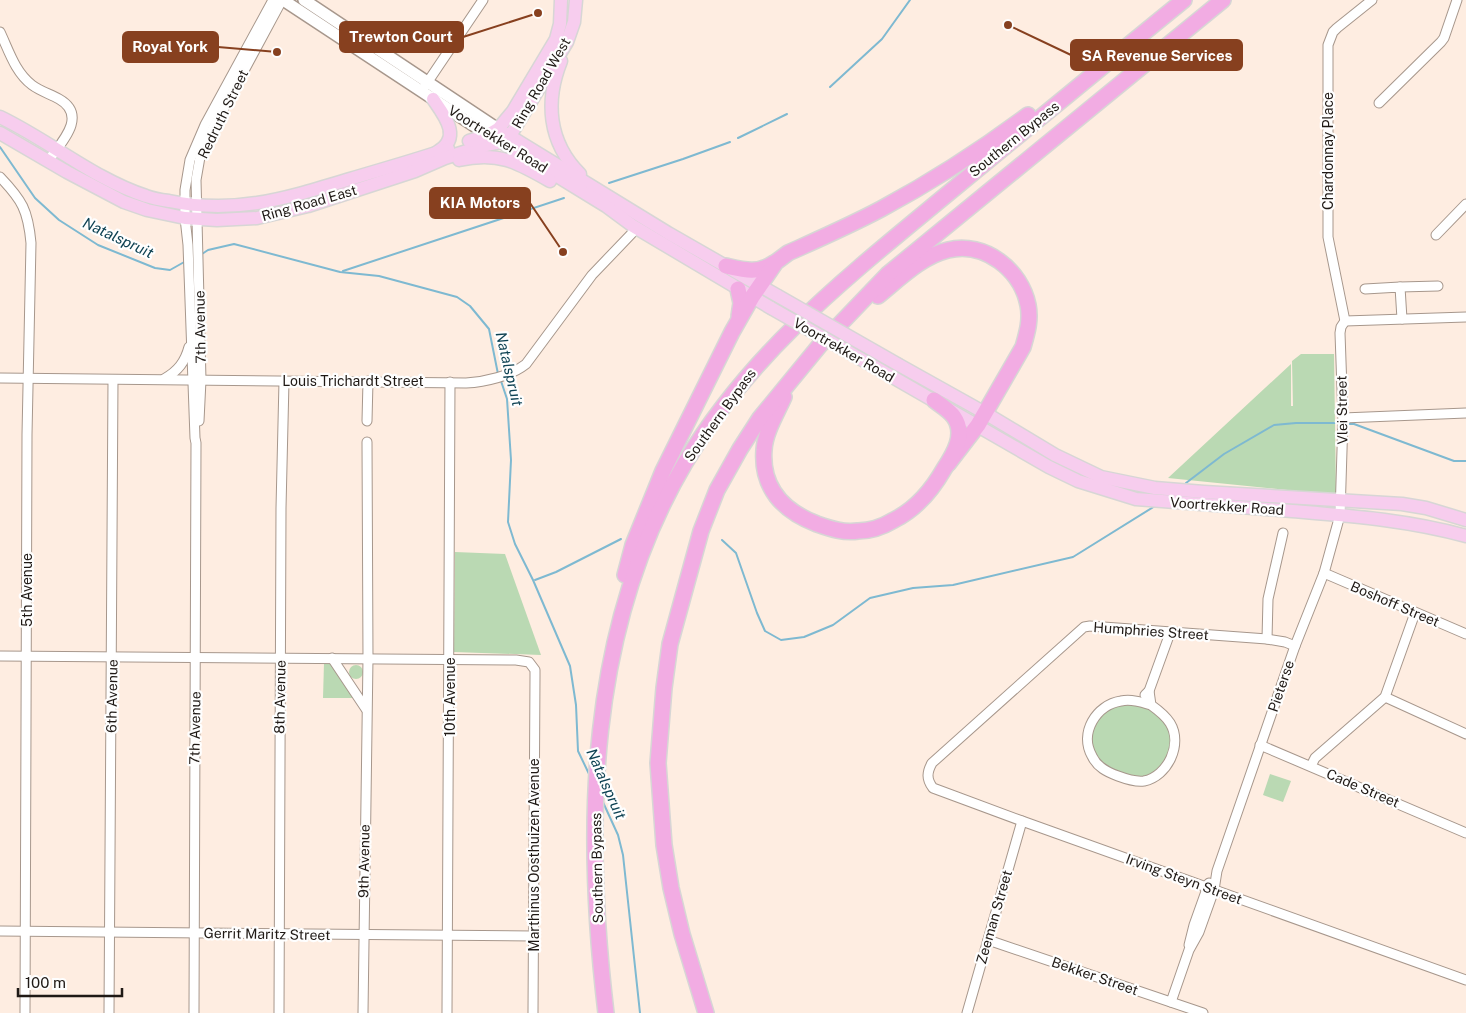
<svg xmlns="http://www.w3.org/2000/svg" width="1466" height="1013" font-family="'Public Sans',sans-serif">
  <style>
    .green { fill: #bad9b3 }
    .lines { fill: none; stroke-linecap: round; stroke-linejoin: round }
    .stream { stroke: #7eb9d1; stroke-width: 2 }
    .street-casing { stroke: #a7978c; stroke-width: 11 }
    .secondary-casing { stroke: #a7978c; stroke-width: 14 }
    .primary-casing { stroke: #d7d6d5; stroke-width: 15 }
    .highway-casing { stroke: #d7d6d5; stroke-width: 18 }
    .street { stroke: #fff; stroke-width: 9 }
    .secondary { stroke: #fff; stroke-width: 11 }
    .primary { stroke: #f7cdee; stroke-width: 12 }
    .highway { stroke: #f2ace3; stroke-width: 15 }
    .primary-bridge-casing { stroke: #d7d6d5; stroke-width: 15; stroke-linecap: butt }
    .primary-bridge { stroke: #f7cdee; stroke-width: 12 }
    .labels { text-anchor: middle; stroke-width: 4.5; stroke-linejoin: round; paint-order: stroke }
    .street-label { font-size: 14px; fill: #1f1915; stroke: #fefefe }
    .water-label { font-size: 15px; font-style: italic; fill: #0e4253; stroke: #fefefe }
    .leader { fill: none; stroke: #87401f; stroke-width: 2 }
    .callout-dot { fill: #87401f; stroke: #fefefe; stroke-width: 2 }
    .callout { fill: #87401f; stroke: #87401f; stroke-width: 2 }
    .callout-label { font-size: 15px; text-anchor: middle; font-weight: bold; fill: #fff }
  </style>
  <rect width="100%" height="100%" fill="#feede1"/>
  <!-- green -->
  <g class="green">
    <polygon points="1301,354 1334,354 1336,495 1168,478 1291,364 1291,406 1293,406 1292,361"/>
    <polygon points="455,552 505,554 541,655 454,652"/>
    <polygon points="324,663 333,664 357,698 323,698"/>
    <circle cx="356" cy="672" r="7"/>
    <path d="M 1121,704 C 1132,705 1144,705 1154,711 C 1194,734 1159,807 1102,763 C 1095,757 1088,746 1089,736 C 1090,730 1096,721 1098,715 Z"/>
    <polygon points="1270,774 1291,781 1283,802 1263,795"/>
  </g>
  <g class="lines">
    <!-- stream -->
    <g class="stream">
      <polyline points="830,87 882,39 910,0"/>
      <polyline points="738,138 787,114"/>
      <polyline points="0,147 35,198 59,220 98,245 155,268 170,270 186,261"/>
      <polyline points="609,183 683,159 730,142"/>
      <polyline points="202,254 208,250 234,244 340,272 379,276 457,297 470,306 489,329 498,374"/>
      <polyline points="343,271 564,198"/>
      <polyline points="501,381 507,399 511,460 508,522 515,544 533,580 570,666 576,705 578,751 590,776"/>
      <polyline points="1349,424 1354,424 1454,461 1466,461"/>
      <polyline points="1186,483 1224,454 1274,425 1296,423 1337,423"/>
      <polyline points="722,540 736,553 757,613 765,631 781,640 804,637 833,625 870,598 913,588 953,585 1073,557 1155,506"/>
      <polyline points="535,580 556,572 621,539"/>
      <polyline points="602,800 618,835 623,855 640,1013"/>
    </g>
    <defs>
      <g id="street">
        <path d="M 0,32 C 9,51 15,72 32,85 C 40,91 50,94 59,99 C 89,116 60,144 48,161"/>
        <polyline points="425,86 483,0"/>
        <polyline points="1379,103 1441,42 1444,38 1457,0"/>
        <path d="M 0,177 C 22,200 28,210 31,243 L 27,435 L 25,1013"/>
        <polyline points="1436,235 1466,204"/>
        <polyline points="1400,287 1438,286"/>
        <polyline points="1365,289 1400,287 1402,319"/>
        <polyline points="1345,321 1328,237 1328,45 1333,32 1337,28 1372,0"/>
        <polyline points="1345,321 1466,317"/>
        <path d="M 0,378 L 466,383 C 485,382 511,376 526,364 L 592,275 L 637,228"/>
        <path d="M 164,379 C 178,371 185,362 189,347"/>
        <polyline points="1343,418 1466,413"/>
        <polyline points="199,421 201,380 196,180 200,157 211,132 282,0"/>
        <polyline points="367,421 368,381"/>
        <polyline points="1324,573 1466,634"/>
        <polyline points="1267,639 1268,599 1283,533"/>
        <path d="M 1295,646 L 1285,642 L 1267,639 L 1090,626 L 1084,627 L 932,763 C 927,772 926,779 933,788 L 1022,821 L 1466,980"/>
        <polyline points="0,656 516,660 529,662 535,670 535,676 533,1013"/>
        <polyline points="332,658 366,709"/>
        <path d="M 1149,691 L 1151,705 C 1158,710 1165,715 1170,723 C 1183,744 1168,776 1144,781 C 1136,782 1126,779 1118,776 C 1107,772 1097,767 1092,756 C 1079,733 1096,705 1121,701 C 1131,699 1141,702 1151,705"/>
        <polyline points="1145,695 1149,691 1170,633"/>
        <polyline points="1385,697 1466,734"/>
        <polyline points="1260,745 1466,833"/>
        <polyline points="1311,766 1315,758 1385,697 1415,613"/>
        <polyline points="0,931 533,936"/>
        <polyline points="988,940 1203,1013"/>
        <polyline points="1189,945 1194,925 1209,883"/>
        <polyline points="1171,1002 1189,950 1199,932 1214,890 1217,871 1295,646 1324,573 1340,515 1343,418 1340,333 1341,327 1345,321"/>
        <polyline points="109,1013 113,380"/>
        <polyline points="194,1013 196,443 195,438 188,245 185,218 185,190 190,160 205,125 273,0"/>
        <polyline points="279,1013 281,508 284,381"/>
        <polyline points="363,1013 368,658 367,442"/>
        <polyline points="447,1013 450,382"/>
        <polyline points="967,1013 1022,821"/>
      </g>
      <g id="secondary">
        <polyline points="283,0 488,135"/>
        <polyline points="304,0 498,129"/>
      </g>
      <g id="primary">
        <path d="M 561,61 C 545,101 548,142 580,174"/>
        <path d="M 433,99 C 444,115 463,138 437,152"/>
        <path d="M 0,117 C 50,141 94,179 146,196 C 154,199 161,200 169,201 C 236,215 287,198 350,179 C 383,169 416,160 448,149"/>
        <polyline points="503,132 668,233 778,296"/>
        <polyline points="0,133 67,172 124,202 147,210 185,218 217,220 257,218 308,206 415,171 445,158 486,145 501,142 510,136 567,42 574,22 576,0"/>
        <polyline points="496,139 518,152 606,206 633,226 771,308"/>
        <polyline points="469,141 488,135 498,129 513,111 556,39 560,24 561,0"/>
        <path d="M 459,160 C 498,151 517,162 550,181"/>
        <polyline points="899,365 985,413 1055,455 1101,477 1155,488 1204,492 1402,504 1426,508 1466,520"/>
        <path d="M 889,375 L 1049,467 L 1078,481 L 1136,499 C 1188,503 1240,507 1292,511 C 1352,516 1408,520 1466,536"/>
      </g>
      <g id="highway">
        <path d="M 726,266 C 744,270 758,274 774,263"/>
        <polyline points="738,289 741,303 739,316"/>
        <path d="M 878,296 C 899,279 922,256 948,250 C 985,241 1021,270 1028,305 C 1031,320 1027,333 1023,347 L 978,425 L 948,464"/>
        <path d="M 784,397 C 777,413 765,432 764,450 C 761,488 783,511 817,524 C 831,529 844,533 858,531 C 870,531 884,526 894,520 C 916,509 932,490 944,469 C 954,454 966,434 954,417 C 949,410 940,405 934,400"/>
        <path d="M 625,575 L 633,545 L 663,471 L 732,332 L 752,297 L 776,262 L 788,253 C 819,239 851,225 881,209 C 933,181 981,150 1028,115"/>
        <path d="M 606,1013 C 584,828 587,628 685,463 C 751,351 852,273 951,191 C 1029,127 1106,63 1184,0"/>
        <polyline points="706,1013 682,934 671,888 664,845 658,763 664,688 670,644 701,531 717,490 740,449 760,418 820,345 888,274 1223,0"/>
      </g>
    </defs>
    <!-- street casing -->
    <use href="#street" class="street-casing"/>
    <!-- secondary casing -->
    <use href="#secondary" class="secondary-casing"/>
    <!-- primary casing -->
    <use href="#primary" class="primary-casing"/>
    <!-- highway casing -->
    <use href="#highway" class="highway-casing"/>
    <!-- street -->
    <use href="#street" class="street"/>
    <!-- secondary -->
    <use href="#secondary" class="secondary"/>
    <!-- primary -->
    <use href="#primary" class="primary"/>
    <!-- highway -->
    <use href="#highway" class="highway"/>
    <defs>
      <g id="primary-bridge">
        <polyline points="778,296 899,365"/>
        <polyline points="771,308 889,375"/>
      </g>
    </defs>
    <!-- primary-bridge casing -->
    <use href="#primary-bridge" class="primary-bridge-casing"/>
    <!-- primary-bridge -->
    <use href="#primary-bridge" class="primary-bridge"/>
  </g>
  <g class="labels">
    <!-- street labels -->
    <g class="street-label">
      <text transform="translate(541 83) rotate(-60)" y="5">Ring Road West</text>
      <text transform="translate(223 114) rotate(-64)" y="5">Redruth Street</text>
      <text transform="translate(498 139) rotate(32)" y="5">Voortrekker Road</text>
      <text transform="translate(1014 139) rotate(-39)" y="5">Southern Bypass</text>
      <text transform="translate(1328 151) rotate(-90)" y="5">Chardonnay Place</text>
      <text transform="translate(309 203) rotate(-16)" y="5">Ring Road East</text>
      <text transform="translate(200 327) rotate(-91)" y="5">7th Avenue</text>
      <text transform="translate(844 350) rotate(30)" y="5">Voortrekker Road</text>
      <text x="353" y="386">Louis Trichardt Street</text>
      <text transform="translate(1342 410) rotate(-91)" y="5">Vlei Street</text>
      <text transform="translate(720 415) rotate(-54)" y="5">Southern Bypass</text>
      <text transform="translate(1227 506) rotate(4)" y="5">Voortrekker Road</text>
      <text transform="translate(27 590) rotate(-90)" y="5">5th Avenue</text>
      <text transform="translate(1395 604) rotate(23)" y="5">Boshoff Street</text>
      <text transform="translate(1151 631) rotate(4)" y="5">Humphries Street</text>
      <text transform="translate(1281 686) rotate(-71)" y="5">Pieterse</text>
      <text transform="translate(112 696) rotate(-89)" y="5">6th Avenue</text>
      <text transform="translate(280 697) rotate(-89)" y="5">8th Avenue</text>
      <text transform="translate(450 697) rotate(-90)" y="5">10th Avenue</text>
      <text transform="translate(195 728) rotate(-89)" y="5">7th Avenue</text>
      <text transform="translate(1363 788) rotate(23)" y="5">Cade Street</text>
      <text transform="translate(534 855) rotate(-90)" y="5">Marthinus Oosthuizen Avenue</text>
      <text transform="translate(364 861) rotate(-89)" y="5">9th Avenue</text>
      <text transform="translate(597 868) rotate(-91)" y="5">Southern Bypass</text>
      <text transform="translate(1184 879) rotate(20)" y="5">Irving Steyn Street</text>
      <text transform="translate(994 917) rotate(-74)" y="5">Zeeman Street</text>
      <text transform="translate(267 934) rotate(1)" y="5">Gerrit Maritz Street</text>
      <text transform="translate(1095 976) rotate(19)" y="5">Bekker Street</text>
    </g>
    <!-- water labels -->
    <g class="water-label">
      <text transform="translate(118 238) rotate(25)" y="5">Natalspruit</text>
      <text transform="translate(509 369) rotate(77)" y="5">Natalspruit</text>
      <text transform="translate(606 784) rotate(66)" y="5">Natalspruit</text>
    </g>
  </g>
  <!-- callouts -->
  <path class="leader" d="M538 13L463 37M277 52L218 47M1008 25L1071 55M563 252L530 203"/>
  <g class="callout-dot">
    <circle cx="538" cy="13" r="5"/>
    <circle cx="277" cy="52" r="5"/>
    <circle cx="1008" cy="25" r="5"/>
    <circle cx="563" cy="252" r="5"/>
  </g>
  <g class="callout">
    <rect x="340" y="22" width="123" height="30" rx="5"/>
    <rect x="123" y="32" width="95" height="30" rx="5"/>
    <rect x="1071" y="40" width="171" height="30" rx="5"/>
    <rect x="430" y="188" width="100" height="30" rx="5"/>
  </g>
  <g class="callout-label">
    <text x="401" y="42">Trewton Court</text>
    <text x="170" y="52">Royal York</text>
    <text x="1157" y="61">SA Revenue Services</text>
    <text x="480" y="208">KIA Motors</text>
  </g>
  <!-- scale -->
  <path d="M18 988v8h104v-8" fill="none" stroke="#1f1915" stroke-width="2.5"/>
  <text x="25" y="988" font-size="15" fill="#1f1915" stroke="#fefefe" stroke-width="4" paint-order="stroke">100 m</text>
</svg>
